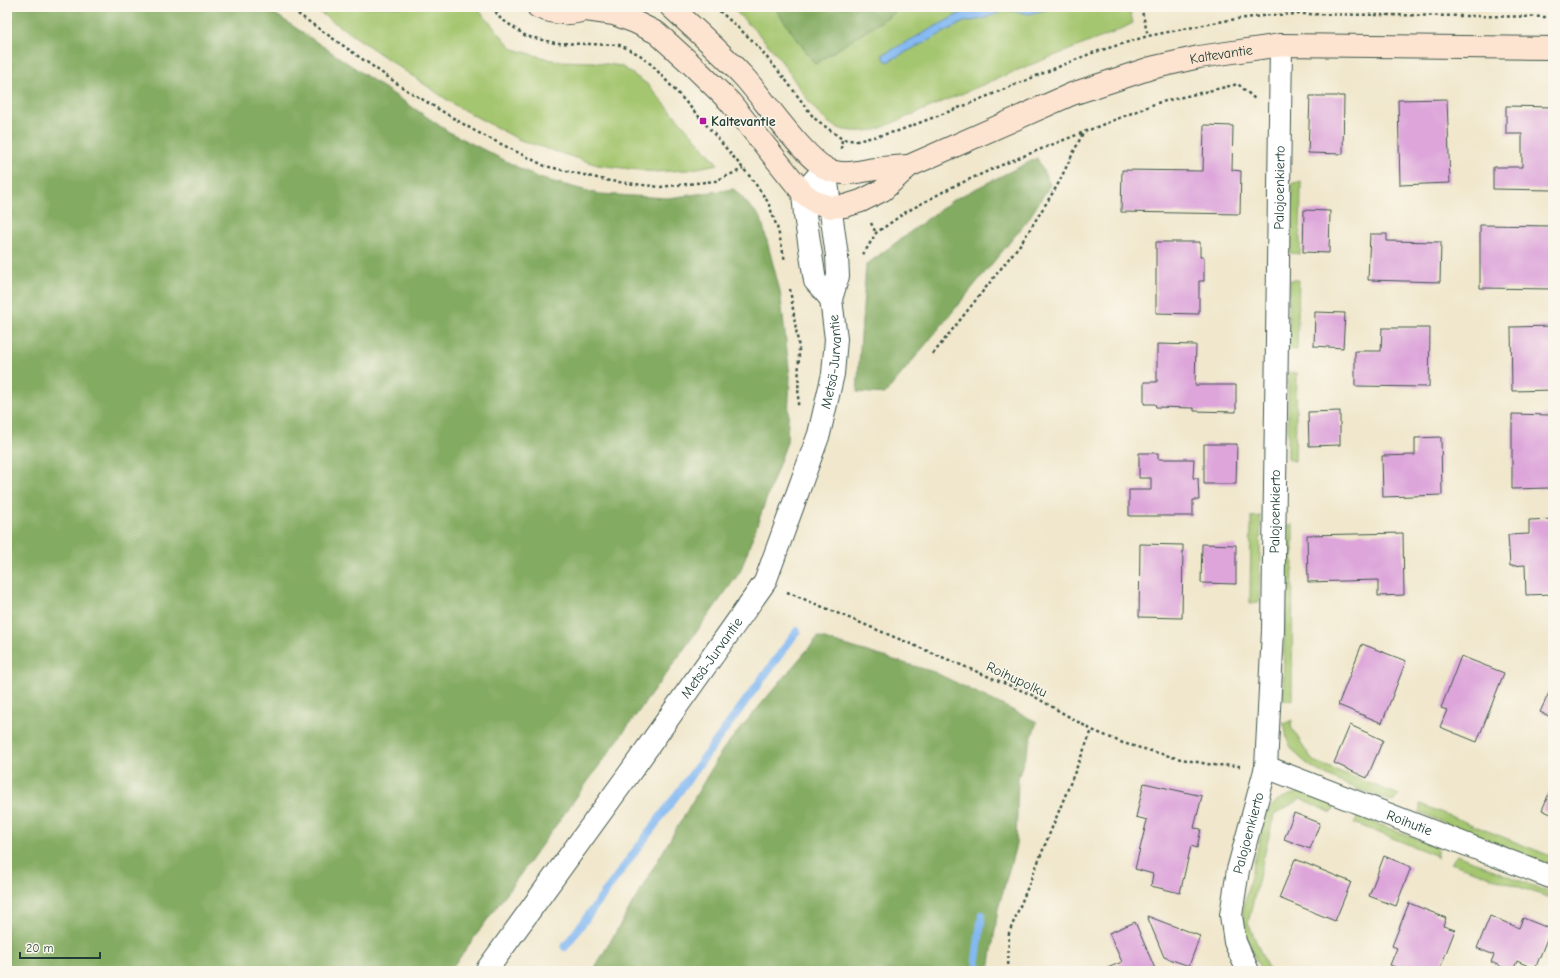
<svg xmlns="http://www.w3.org/2000/svg" width="1560" height="978" font-family="'Comic Neue',sans-serif">
  <style>
    .green { fill: #a5c66f; stroke: #628252 }
    .forest { fill: #84ab62; stroke: #52744b }
    .water { fill: #84b9f2; stroke: #527b93 }
    .lines { fill: none; stroke-linecap: round; stroke-linejoin: round }
    .stream { stroke: #84b9f2; stroke-width: 8 }
    .building { fill: #dda5da }
    .street-casing { stroke: #3e564b; stroke-width: 24 }
    .secondary-casing { stroke: #3e564b; stroke-width: 24 }
    .path { stroke: #3e564b; stroke-width: 2.5; stroke-dasharray: 3 3; stroke-linecap: butt }
    .street { stroke: #fff; stroke-width: 22 }
    .secondary { stroke: #fde4d0; stroke-width: 22 }
    .poi-dot { fill: #b5179e; stroke: #fbf7ec; stroke-width: 1.5 }
    .labels { text-anchor: middle; stroke-width: 3; stroke-linejoin: round; paint-order: stroke }
    .street-label { font-size: 14px; fill: #1f3d34; stroke: #fbf7ec }
    .poi-label { font-size: 14px; font-weight: bold; fill: #1f3d34; stroke: #fbf7ec; text-anchor: start }
  </style>
  <rect width="100%" height="100%" fill="#fbf7ec"/>
  <filter id="ink" filterUnits="userSpaceOnUse"><feTurbulence type="fractalNoise" baseFrequency=".025" numOctaves="2"/><feDisplacementMap in="SourceGraphic" scale="8" xChannelSelector="R" yChannelSelector="G"/><feConvolveMatrix kernelMatrix="1 2 1 2 8 2 1 2 1" color-interpolation-filters="sRGB"/></filter>
  <filter id="wash" filterUnits="userSpaceOnUse"><feTurbulence type="fractalNoise" baseFrequency=".012" numOctaves="4" result="noise"/><feDisplacementMap in="SourceGraphic" scale="16" xChannelSelector="R" yChannelSelector="G"/><feGaussianBlur stdDeviation="0.9" result="paint"/><feColorMatrix in="noise" values="0 0 0 0 0 0 0 0 0 0 0 0 0 0 0 0 0 1.4 0 .05"/><feComposite in="paint" operator="in"/></filter>
  <g filter="url(#wash)">
    <rect width="100%" height="100%" fill="#f0e7cc"/>
    <!-- green -->
    <g class="green">
      <polygon points="312,7 476,7 513,49 556,61 593,62 621,66 647,84 718,164 687,170 655,172 598,165 520,140 456,106"/>
      <path d="M 731,7 L 774,7 L 815,64 L 903,7 L 1129,7 L 1133,23 L 1113,33 L 1025,67 L 876,130 C 863,131 848,133 836,127 C 814,117 792,74 776,54 C 762,37 747,22 731,7 Z"/>
      <polygon points="1301,182 1300,254 1290,253 1292,183"/>
      <polygon points="1290,280 1299,280 1297,350 1288,349"/>
      <polygon points="1288,372 1297,373 1295,461 1288,459"/>
      <polygon points="1261,516 1259,602 1250,603 1251,517"/>
      <polygon points="1290,525 1293,525 1292,700 1283,700 1286,526"/>
      <path d="M 1292,720 L 1291,727 L 1313,761 L 1399,795 L 1393,802 C 1362,790 1299,773 1287,739 C 1286,734 1285,728 1284,724 Z"/>
      <path d="M 1300,792 L 1335,806 L 1332,813 L 1300,799 L 1274,815 L 1248,923 L 1269,971 L 1261,971 L 1245,935 L 1242,924 L 1243,909 L 1266,813 C 1276,799 1283,797 1300,792 Z"/>
      <polygon points="1420,804 1553,857 1553,866 1420,813"/>
      <polygon points="1358,816 1437,847 1437,858 1435,855 1354,823"/>
      <polygon points="1457,855 1553,894 1553,899 1451,863"/>
    </g>
    <!-- forest -->
    <g class="forest">
      <polygon points="7,7 265,7 449,132 539,178 599,194 668,198 734,189 761,218 780,291 790,376 787,442 740,572 450,971 7,971"/>
      <polygon points="774,7 903,7 815,64"/>
      <polygon points="1037,158 1050,185 1028,220 885,394 857,392 866,265 953,200"/>
      <polygon points="818,637 934,672 1037,722 1018,778 1016,845 998,909 989,971 593,971 723,749"/>
    </g>
    <!-- water -->
    <polygon class="water" points="972,7 1057,7 1029,14 1007,10 983,19 964,22 887,62 882,55"/>
    <g class="lines">
      <!-- stream -->
      <g class="stream">
        <polyline points="565,947 797,631"/>
        <polyline points="979,971 976,960 982,915"/>
      </g>
    </g>
    <g id="blocks">
      <!-- building -->
      <g class="building">
        <polygon points="1310,96 1344,96 1343,154 1308,153"/>
        <polygon points="1447,99 1450,183 1400,185 1398,100"/>
        <polygon points="1506,106 1553,107 1553,190 1493,189 1493,167 1522,167 1522,134 1506,134"/>
        <polygon points="1204,125 1233,126 1232,170 1241,171 1240,214 1121,212 1122,170 1203,171"/>
        <polygon points="1304,210 1330,211 1329,253 1303,252"/>
        <polygon points="1480,225 1553,226 1553,289 1480,288"/>
        <polygon points="1370,234 1387,234 1387,241 1441,242 1440,282 1368,280"/>
        <polygon points="1156,242 1200,242 1200,257 1204,257 1204,281 1199,281 1199,314 1156,313"/>
        <polygon points="1315,312 1345,313 1343,348 1314,346"/>
        <polygon points="1553,326 1553,390 1512,391 1511,327"/>
        <polygon points="1382,328 1430,328 1429,387 1355,386 1355,351 1381,351"/>
        <polygon points="1157,344 1196,345 1195,385 1236,385 1236,412 1194,411 1194,408 1156,407 1155,404 1144,404 1144,382 1157,382"/>
        <polygon points="1340,411 1340,445 1309,446 1308,412"/>
        <polygon points="1512,414 1550,415 1550,427 1553,427 1553,447 1550,447 1550,488 1512,489"/>
        <polygon points="1441,437 1442,495 1383,497 1382,456 1415,455 1415,438"/>
        <polygon points="1204,444 1237,444 1236,484 1204,484"/>
        <polygon points="1139,453 1158,453 1158,459 1194,459 1193,478 1198,478 1199,500 1193,500 1193,516 1129,516 1129,490 1151,490 1151,478 1139,478"/>
        <polygon points="1553,519 1553,594 1526,595 1525,565 1510,566 1508,535 1529,534 1529,520"/>
        <polygon points="1403,533 1404,595 1378,596 1378,580 1308,582 1307,535"/>
        <polygon points="1140,544 1183,545 1182,618 1139,617"/>
        <polygon points="1202,544 1236,545 1236,584 1201,583"/>
        <polygon points="1362,644 1406,661 1382,723 1338,705"/>
        <polygon points="1461,656 1504,673 1477,742 1440,727 1447,710 1441,708"/>
        <polygon points="1553,684 1553,718 1540,712"/>
        <polygon points="1350,725 1383,740 1367,778 1334,763"/>
        <polygon points="1144,783 1202,796 1194,828 1201,829 1197,848 1191,846 1180,893 1151,886 1153,874 1135,869 1147,820 1136,817"/>
        <polygon points="1553,784 1553,815 1542,810"/>
        <polygon points="1294,813 1320,823 1310,849 1284,839"/>
        <polygon points="1384,856 1411,867 1396,906 1369,896"/>
        <polygon points="1295,859 1351,882 1335,921 1279,898"/>
        <polygon points="1409,903 1446,918 1443,926 1455,930 1439,971 1405,971 1390,965 1397,948 1392,946"/>
        <polygon points="1147,916 1200,936 1189,966 1164,957"/>
        <polygon points="1490,916 1519,928 1523,918 1551,929 1535,969 1517,961 1513,971 1511,971 1491,962 1494,955 1477,948"/>
        <polygon points="1135,922 1156,971 1100,971 1122,962 1109,933"/>
      </g>
    </g>
  </g>
  <g filter="url(#ink)">
    <use href="#blocks" fill-opacity="0" stroke="#3e564b" stroke-width="1"/>
    <g class="lines">
      <defs>
        <g id="street">
          <polyline points="825,168 803,193 805,215 815,281 831,299"/>
          <path id="s1" d="M 1266,767 L 1553,878"/>
          <path id="s2" d="M 486,971 L 631,771 L 765,582 L 819,434 L 833,374 L 836,339 L 831,299 L 838,276 L 837,256 L 825,168"/>
          <path id="s3" d="M 1248,971 L 1235,942 L 1231,915 L 1238,870 L 1266,767 L 1273,631 L 1281,45"/>
        </g>
        <g id="secondary">
          <path d="M 538,7 C 555,14 574,16 591,7"/>
          <path d="M 671,7 C 696,30 721,52 744,77 C 764,99 806,162 831,171 C 848,176 859,171 876,169 C 887,167 898,167 909,166"/>
          <path id="s4" d="M 586,10 L 614,14 L 635,22 L 657,33 L 689,62 L 730,102 L 803,193 L 817,203 L 830,207 L 845,206 L 861,201 L 883,190 L 909,166 L 1072,94 L 1151,68 L 1199,57 L 1281,45 L 1553,48"/>
        </g>
      </defs>
      <!-- street casing -->
      <use href="#street" class="street-casing"/>
      <!-- secondary casing -->
      <use href="#secondary" class="secondary-casing"/>
      <!-- path -->
      <g class="path">
        <polyline points="288,7 405,89 475,131 545,166 610,181 660,187 715,181 743,169"/>
        <polyline points="492,7 500,18 526,36 555,43 620,45 640,55 653,66 703,121 752,179 768,202 778,230 785,261"/>
        <polyline points="715,7 753,41 785,79 814,118 842,139 857,141 898,131 966,105 1092,53 1148,36 1229,20 1271,15 1301,14 1553,17"/>
        <polyline points="1141,7 1148,36"/>
        <polyline points="841,149 842,139"/>
        <polyline points="871,223 876,233"/>
        <polyline points="862,254 866,250 876,233 906,212 952,187 1011,161 1157,103 1238,84 1256,100"/>
        <polyline points="790,289 799,349 798,407"/>
        <polyline points="933,354 1022,242 1057,186 1083,133"/>
        <polyline points="787,592 1030,694 1092,730 1123,743 1176,758 1213,765 1240,766"/>
        <polyline points="1008,971 1009,933 1092,730"/>
      </g>
      <!-- street -->
      <use href="#street" class="street"/>
      <!-- secondary -->
      <use href="#secondary" class="secondary"/>
    </g>
  </g>
  <!-- markers -->
  <rect class="poi-dot" x="699" y="117" width="8" height="8" rx="2"/>
  <g class="labels">
    <!-- street labels -->
    <g class="street-label">
      <text dy="5" stroke="none"><textPath href="#s4" startOffset="748">Kaltevantie</textPath></text>
      <text dy="5" stroke="none"><textPath href="#s3" startOffset="791">Palojoenkierto</textPath></text>
      <text dy="5" stroke="none"><textPath href="#s2" startOffset="710">Metsä-Jurvantie</textPath></text>
      <text dy="5" stroke="none"><textPath href="#s3" startOffset="467">Palojoenkierto</textPath></text>
      <text dy="5" stroke="none"><textPath href="#s2" startOffset="386">Metsä-Jurvantie</textPath></text>
      <text transform="translate(1017 679) rotate(25)" y="5">Roihupolku</text>
      <text dy="5" stroke="none"><textPath href="#s1" startOffset="154">Roihutie</textPath></text>
      <text dy="5" stroke="none"><textPath href="#s3" startOffset="143">Palojoenkierto</textPath></text>
    </g>
    <!-- poi labels -->
    <g class="poi-label">
      <text x="711" y="126">Kaltevantie</text>
    </g>
  </g>
  <!-- margin -->
  <rect width="1560" height="978" fill="none" stroke="#fbf7ec" stroke-width="24"/>
  <!-- scale -->
  <path d="M20 952v6h80v-6" fill="none" stroke="#1f3d34" stroke-width="2"/>
  <text x="26" y="952" font-size="12" fill="#1f3d34" stroke="#fbf7ec" stroke-width="3" paint-order="stroke">20 m</text>
</svg>
